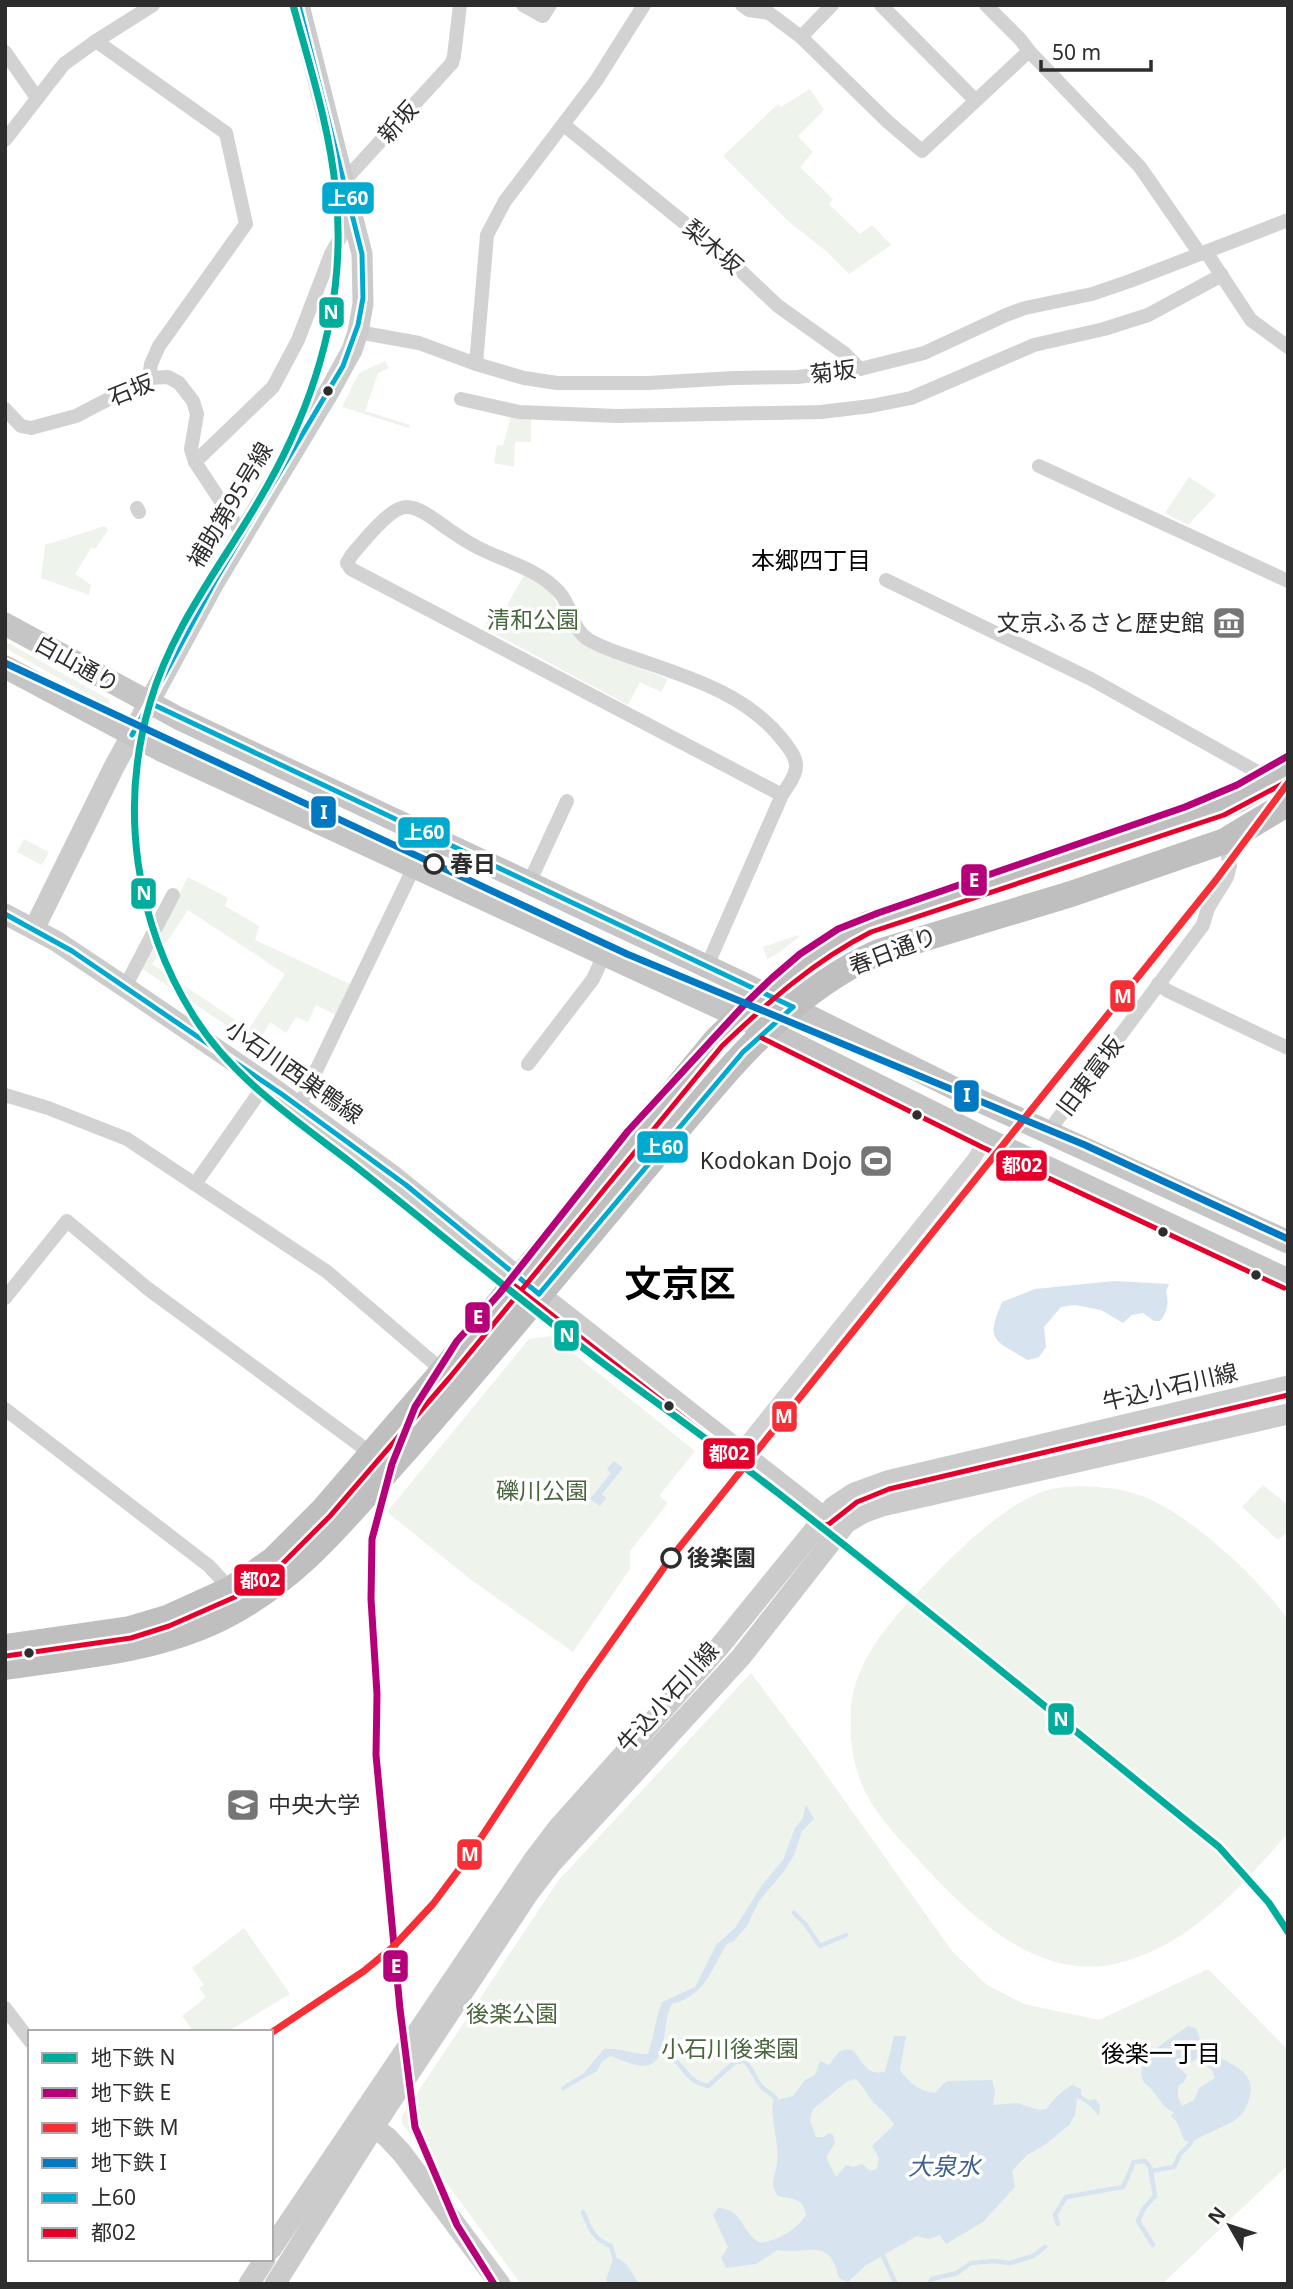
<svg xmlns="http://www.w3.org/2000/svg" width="1293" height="2289" font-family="'Noto Sans','Noto Sans JP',sans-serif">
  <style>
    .green { fill: #eef3eb; fill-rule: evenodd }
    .water { fill: #d8e3f0; fill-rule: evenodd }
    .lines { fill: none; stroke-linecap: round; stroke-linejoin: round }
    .stream { stroke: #d8e3f0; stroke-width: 4.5 }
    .street { stroke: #d2d2d2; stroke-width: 14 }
    .secondary { stroke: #cbcbcb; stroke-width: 21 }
    .primary { stroke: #c5c5c5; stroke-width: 23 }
    .highway { stroke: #bfbfbf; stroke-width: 26 }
    .bus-1-casing { stroke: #fff; stroke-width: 10 }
    .bus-2-casing { stroke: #fff; stroke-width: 10 }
    .bus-1 { stroke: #00a9ce; stroke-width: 5 }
    .bus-2 { stroke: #e4002b; stroke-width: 5 }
    .metro-1-casing { stroke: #fff; stroke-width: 12 }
    .metro-2-casing { stroke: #fff; stroke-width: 12 }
    .metro-3-casing { stroke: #fff; stroke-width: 12 }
    .metro-4-casing { stroke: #fff; stroke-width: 12 }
    .metro-1 { stroke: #00ac9b; stroke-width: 7 }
    .metro-2 { stroke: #b6007a; stroke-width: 7 }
    .metro-3 { stroke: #f62e36; stroke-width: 7 }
    .metro-4 { stroke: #0079c2; stroke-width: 7 }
    .bus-dot { fill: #2d2d2d; stroke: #fff; stroke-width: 2.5 }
    .stop-dot { fill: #fff; stroke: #2d2d2d; stroke-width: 3.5 }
    .labels { text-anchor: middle; stroke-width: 7; stroke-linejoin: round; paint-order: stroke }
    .street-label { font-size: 23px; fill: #2d2d2d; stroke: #fff }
    .park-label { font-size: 23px; fill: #49673d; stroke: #fff }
    .poi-label { font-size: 23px; fill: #2d2d2d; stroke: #fff; text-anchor: end }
    .stop-label { font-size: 23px; font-weight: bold; fill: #2d2d2d; stroke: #fff; text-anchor: start }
    .neighbourhood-label { font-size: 24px; fill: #000; stroke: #fff }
    .water-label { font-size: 24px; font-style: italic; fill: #3f618b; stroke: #fff }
    .town-label { font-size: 37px; font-weight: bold; fill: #000; stroke: #fff }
    .line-badge { stroke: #fff; stroke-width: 2.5 }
    .badge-label { font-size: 19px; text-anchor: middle; font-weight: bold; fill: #fff }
  </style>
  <rect width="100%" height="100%" fill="#fff"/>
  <!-- green -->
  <g class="green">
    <polygon points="810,89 824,110 798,136 813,152 800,167 833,199 829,204 860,234 872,225 891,245 849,274 826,251 788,221 723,156 778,104 781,107"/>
    <polygon points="385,361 389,368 378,373 365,411 410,425 409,428 342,407 359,373"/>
    <polygon points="511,415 531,417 531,442 515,442 514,467 494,463 497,445 503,446"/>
    <polygon points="1189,477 1216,495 1188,525 1165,513"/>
    <polygon points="105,526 108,530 95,549 91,548 75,574 91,585 89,595 41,578 45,545"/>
    <polygon points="524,575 550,591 574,635 620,660 668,679 661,692 640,682 628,705 484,628 492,612 501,616"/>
    <polygon points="5,641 110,700 108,706 5,648"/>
    <polygon points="24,839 49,852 42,865 17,852"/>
    <path d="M 188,877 L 228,898 L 225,906 L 259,926 L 255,940 L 350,984 L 336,1015 L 316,1005 L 308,1022 L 296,1017 L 286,1033 L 270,1022 L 257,1046 L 141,968 ZM 188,910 L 285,974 L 249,1029 L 152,964 Z"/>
    <polygon points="798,935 799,937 777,954 767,959 763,947"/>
    <polygon points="552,1336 695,1451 659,1496 668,1503 630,1551 630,1569 573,1652 470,1579 387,1512 529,1339"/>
    <polygon points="1263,1485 1288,1505 1288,1532 1278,1540 1242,1507"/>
    <path d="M 1080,1486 C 1100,1487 1119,1488 1139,1495 C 1187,1511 1259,1578 1288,1620 L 1288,1833 C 1241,1887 1187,1949 1114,1964 C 1033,1981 964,1910 915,1856 C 896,1835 875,1814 864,1789 C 852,1764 849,1733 851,1706 C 857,1650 905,1606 942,1567 C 968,1541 1012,1500 1048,1490 C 1058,1487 1069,1487 1080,1486 Z"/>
    <polygon points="751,1673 805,1745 952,1951 987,1985 1024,2004 1099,2020 1208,1969 1288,2050 1288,2165 1163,2283 521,2284 402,2123 402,2116 558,1881"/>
    <polygon points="244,1928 290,1994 227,2032 194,2032 182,2016 206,1997 199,1988 204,1985 192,1968"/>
  </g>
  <!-- water -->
  <g class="water">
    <path d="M 1114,1281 L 1169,1284 L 1166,1291 C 1169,1303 1168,1311 1160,1321 L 1154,1321 L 1143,1313 L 1132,1315 L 1123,1323 L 1101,1310 L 1075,1305 L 1061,1307 L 1044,1327 L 1046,1347 L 1039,1357 L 1028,1360 C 994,1340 985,1342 1002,1302 L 1035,1289 Z"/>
    <polygon points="614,1461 623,1468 602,1494 606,1498 600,1506 590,1499 611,1473 607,1469"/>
    <path d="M 806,1805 L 814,1819 L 802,1831 L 794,1855 L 785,1870 L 759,1901 L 747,1926 L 734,1941 L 727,1944 C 709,1972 707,1994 672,2004 C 659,2025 673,2076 632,2064 C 625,2062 618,2058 610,2056 L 602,2062 L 597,2071 L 562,2091 L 561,2087 L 584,2073 L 604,2049 C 618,2047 633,2054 648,2054 C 654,2036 655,2019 662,2002 L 695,1987 L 716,1945 L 735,1928 L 762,1885 L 783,1860 L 795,1828 L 803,1818 Z"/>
    <path d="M 1188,2026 L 1196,2028 C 1199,2034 1200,2043 1205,2048 C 1224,2064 1261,2068 1248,2102 C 1246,2109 1241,2116 1235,2120 C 1221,2129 1204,2133 1191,2143 L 1184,2140 L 1177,2122 L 1171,2116 L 1174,2113 C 1162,2106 1161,2101 1152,2090 C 1150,2087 1146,2085 1144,2082 C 1130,2059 1174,2037 1188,2026 ZM 1197,2059 L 1212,2070 L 1215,2078 L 1199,2088 L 1194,2100 L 1182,2106 L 1178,2097 L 1178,2086 L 1184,2082 L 1187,2075 L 1179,2068 Z"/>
    <path d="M 894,2036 L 906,2036 L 900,2070 C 910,2083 918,2091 935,2093 L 942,2085 L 948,2081 L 992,2080 L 995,2091 L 993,2105 L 1017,2103 L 1039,2110 L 1046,2109 L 1059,2094 L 1072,2085 L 1081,2089 L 1081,2095 L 1088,2100 L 1095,2099 L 1100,2105 L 1099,2116 C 1094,2109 1085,2101 1077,2098 L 1075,2115 L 1069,2125 L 1046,2144 L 1027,2155 L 1012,2171 L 1015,2187 L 983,2222 L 946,2244 L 940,2235 L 929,2239 L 917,2236 L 866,2265 L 848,2282 L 839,2278 C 829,2234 806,2256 777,2250 L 756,2264 L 726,2268 L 721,2258 L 728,2247 L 713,2215 L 718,2208 C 743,2208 742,2235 761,2243 C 778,2240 797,2230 806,2215 C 803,2197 792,2199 778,2196 C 769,2184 775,2176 777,2164 C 780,2145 770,2119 773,2101 L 793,2096 L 805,2080 L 815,2075 L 820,2061 L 829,2065 C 836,2055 841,2046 854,2051 C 864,2064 866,2075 885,2072 ZM 856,2079 C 864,2087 867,2095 874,2103 C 882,2111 889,2115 894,2125 L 872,2146 L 879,2158 L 877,2169 L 870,2171 L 862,2164 L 853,2167 L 846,2165 L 836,2177 L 826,2157 L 835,2143 L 833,2135 L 829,2133 L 824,2137 L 816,2137 L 810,2120 L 813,2109 L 848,2081 Z"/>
    <path d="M 614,2257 C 629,2262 631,2272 639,2284 L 607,2284 L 606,2279 Z"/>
  </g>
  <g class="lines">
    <!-- stream -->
    <g class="stream">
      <polyline points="794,1913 805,1924 820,1946 846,1935"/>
      <path d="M 660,2054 C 687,2059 681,2081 708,2086 L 735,2062 L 744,2061 C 754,2069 754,2079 762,2087 C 767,2092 772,2093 776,2099"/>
      <polyline points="1151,2171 1174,2167 1180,2154 1191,2143"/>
      <path d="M 583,2212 C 590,2229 594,2240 611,2246 L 614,2257"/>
      <polyline points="1058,2224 1055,2215 1066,2197 1123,2187 1134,2162 1145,2161 1150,2167 1155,2196 1144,2208 1138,2221 1153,2245"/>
      <polyline points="883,2256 896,2284"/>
      <polyline points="929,2284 932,2279 957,2273 971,2263 993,2261 1010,2263 1033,2256 1045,2247"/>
    </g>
    <!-- street -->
    <g class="street">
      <polyline points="523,5 543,16 550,5"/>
      <polyline points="742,5 749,10 769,13 801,37 888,122 922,151 1029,51"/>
      <polyline points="881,5 975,100"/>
      <polyline points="986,5 1020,39 1029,51 1140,167 1200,254"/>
      <polyline points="801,37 832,5"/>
      <polyline points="5,52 37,98"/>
      <polyline points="564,125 725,256 778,306 844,353 860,369"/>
      <polyline points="5,140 64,64 96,41"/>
      <polyline points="344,181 452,63 454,56 460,5"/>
      <polyline points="1206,252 1251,320 1288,347"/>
      <polyline points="358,332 419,343 476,364 524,378 557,383 648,383 734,378 798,377 860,369 924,353 1006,315 1025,308 1092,294 1130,281 1288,220"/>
      <polyline points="476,364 487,235 505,201 596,81 644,5"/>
      <polyline points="149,378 151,364 159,346 246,224 226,133 96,41 153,5"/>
      <polyline points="461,399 519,412 617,416 821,412 871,406 911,398 1034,345 1104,329 1148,315 1222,275"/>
      <polyline points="5,409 21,426 31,428 76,416 149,378 168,377 179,383 193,401 197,414 191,449 195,462 243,535"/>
      <polyline points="195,462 273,387 298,340 331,254 353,215"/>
      <polyline points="1039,466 1288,581"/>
      <polyline points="137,508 139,512"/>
      <polyline points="886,580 1091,679 1288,789"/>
      <polyline points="529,883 567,801"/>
      <path d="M 707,966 L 782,795 C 786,788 793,780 795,772 C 799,761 791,751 785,743 C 750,696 692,678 639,660 C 622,654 605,649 589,640 C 570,628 573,607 559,592 C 538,568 502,561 475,546 C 465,541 457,535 448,529 C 436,521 421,507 406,507 C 390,507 361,544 351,556 L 347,563 L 351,569 L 782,795"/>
      <polyline points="1158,984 1168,991 1288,1048"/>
      <polyline points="125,987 173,895"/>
      <polyline points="528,1064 593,979 604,955"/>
      <polyline points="5,1095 48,1108 127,1139 326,1271 443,1371"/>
      <polyline points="299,1106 429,836"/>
      <polyline points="1048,1132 1203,925 1208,908 1227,877 1230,866 1225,841"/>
      <polyline points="195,1184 266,1083"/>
      <polyline points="5,1298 67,1221 147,1288 372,1454"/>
      <polyline points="5,1409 209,1566 233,1592"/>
      <polyline points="740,1451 974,1159 986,1139"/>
      <polyline points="5,2008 30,2041"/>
    </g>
    <!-- secondary -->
    <g class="secondary">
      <polyline points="5,914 56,941 125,987 266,1083 392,1175 539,1294 835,1526"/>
      <polyline points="34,929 114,767 215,581 330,390 352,350 358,332 363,304 362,254 299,5"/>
      <polyline points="363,2120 387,2137 402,2153 500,2284"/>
      <polyline points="271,2249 535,1858 557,1829 720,1646 833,1507 854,1493 887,1481 1288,1386"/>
      <polyline points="249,2284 265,2259"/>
      <polyline points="275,2284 385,2110 530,1891 550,1865 741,1657 846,1523 863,1513 882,1506 1288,1414"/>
    </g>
    <!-- primary -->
    <g class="primary">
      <polyline points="5,624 178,718 742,983 980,1101 1288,1242"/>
      <polyline points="5,667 163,751 740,1017 986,1139 1288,1280"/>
    </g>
    <!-- highway -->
    <g class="highway">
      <path d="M 5,1647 L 130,1629 L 167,1618 L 231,1589 L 273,1560 L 323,1510 L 443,1371 L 716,1040 C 762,995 808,952 868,924 L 1221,807 L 1239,799 L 1288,771"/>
      <path d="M 5,1667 C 78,1656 154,1651 221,1618 C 301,1578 348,1514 406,1450 C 496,1349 581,1244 667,1142 C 729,1068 789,992 879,952 L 1071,894 L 1225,841 L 1288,803"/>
    </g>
    <defs>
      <g id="bus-1">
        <polyline points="150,703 793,1007"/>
        <polyline points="132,735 215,581 343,366 358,325 363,298 362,254 299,5"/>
        <polyline points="5,914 72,951 283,1095 406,1185 539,1294"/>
        <polyline points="539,1294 743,1052 793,1007"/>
      </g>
      <g id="bus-2">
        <polyline points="762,1038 982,1147 1284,1288"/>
        <polyline points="515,1286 822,1526 829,1524 857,1502 889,1489 1288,1395"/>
        <path d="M 6,1656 L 131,1638 L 169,1626 L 235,1597 L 279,1567 L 330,1516 L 450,1377 L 722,1046 C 768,1002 814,961 871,932 L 1224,815 L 1288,781"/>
      </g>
    </defs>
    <!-- bus-1 casing -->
    <use href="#bus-1" class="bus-1-casing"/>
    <!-- bus-2 casing -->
    <use href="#bus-2" class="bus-2-casing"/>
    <!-- bus-1 -->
    <use href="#bus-1" class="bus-1"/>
    <!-- bus-2 -->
    <use href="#bus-2" class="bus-2"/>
    <defs>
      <path id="metro-1" d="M 293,5 C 310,67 330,129 336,193 C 347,303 314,408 258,502 C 220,567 171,629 150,703 C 119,807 135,922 193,1015 C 231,1077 293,1118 350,1162 C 391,1194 431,1227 472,1260 C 516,1295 559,1330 604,1364 C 662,1407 721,1449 778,1493 C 927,1609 1072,1729 1219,1847 L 1269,1903 L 1288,1932"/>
      <polyline id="metro-2" points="494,2284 457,2225 415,2127 400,2009 376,1755 377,1694 371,1599 372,1539 392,1464 415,1407 457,1341 499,1294 628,1131 745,1004 772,978 800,954 838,929 878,913 1185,807 1237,785 1288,756"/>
      <polyline id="metro-3" points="271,2033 364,1971 393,1947 433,1904 469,1856 584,1681 670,1559 1216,880 1288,783"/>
      <polyline id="metro-4" points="5,663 627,954 1085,1145 1288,1239"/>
    </defs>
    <!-- metro-1 casing -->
    <use href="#metro-1" class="metro-1-casing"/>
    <!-- metro-2 casing -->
    <use href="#metro-2" class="metro-2-casing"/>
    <!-- metro-3 casing -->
    <use href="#metro-3" class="metro-3-casing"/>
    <!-- metro-4 casing -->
    <use href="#metro-4" class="metro-4-casing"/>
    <!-- metro-1 -->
    <use href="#metro-1" class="metro-1"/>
    <!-- metro-2 -->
    <use href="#metro-2" class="metro-2"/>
    <!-- metro-3 -->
    <use href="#metro-3" class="metro-3"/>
    <!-- metro-4 -->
    <use href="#metro-4" class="metro-4"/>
  </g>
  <!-- icons -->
  <defs>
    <symbol id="museum-square" viewBox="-11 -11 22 22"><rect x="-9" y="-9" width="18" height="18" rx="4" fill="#767676" stroke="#fff"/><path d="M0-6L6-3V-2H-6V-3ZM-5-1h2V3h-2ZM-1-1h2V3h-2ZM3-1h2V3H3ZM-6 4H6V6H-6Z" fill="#fff"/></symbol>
    <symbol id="stadium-square" viewBox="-11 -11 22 22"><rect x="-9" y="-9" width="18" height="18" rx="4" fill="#767676" stroke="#fff"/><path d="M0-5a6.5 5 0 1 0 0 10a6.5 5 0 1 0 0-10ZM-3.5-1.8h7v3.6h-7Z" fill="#fff"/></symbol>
    <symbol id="university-square" viewBox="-11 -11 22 22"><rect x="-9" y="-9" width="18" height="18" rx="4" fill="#767676" stroke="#fff"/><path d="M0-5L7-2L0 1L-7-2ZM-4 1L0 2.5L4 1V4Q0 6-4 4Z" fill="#fff"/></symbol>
  </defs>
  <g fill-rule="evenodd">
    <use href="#museum-square" x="1210" y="604" width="38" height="38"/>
    <use href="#stadium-square" x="857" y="1142" width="38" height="38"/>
    <use href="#university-square" x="224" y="1786" width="38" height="38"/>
  </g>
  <!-- markers -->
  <g class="bus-dot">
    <circle cx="328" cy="391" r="6"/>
    <circle cx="917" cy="1115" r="6"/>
    <circle cx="1163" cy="1232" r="6"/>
    <circle cx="1256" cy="1275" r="6"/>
    <circle cx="669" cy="1406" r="6"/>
    <circle cx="29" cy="1653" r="6"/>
  </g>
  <g class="stop-dot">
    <circle cx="434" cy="864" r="9"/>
    <circle cx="671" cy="1558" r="9"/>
  </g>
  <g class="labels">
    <!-- street labels -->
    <g class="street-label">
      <text transform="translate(398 122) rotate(-48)" y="8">新坂</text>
      <text transform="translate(713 247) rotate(41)" y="8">梨木坂</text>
      <text transform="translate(833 372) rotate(-8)" y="8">菊坂</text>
      <text transform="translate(131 390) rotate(-22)" y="8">石坂</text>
      <text transform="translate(230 505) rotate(-59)" y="8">補助第95号線</text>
      <text transform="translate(77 664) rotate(29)" y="8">白山通り</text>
      <text transform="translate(893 951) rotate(-21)" y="8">春日通り</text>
      <text transform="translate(294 1072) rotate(35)" y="8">小石川西巣鴨線</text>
      <text transform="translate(1090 1076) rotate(-53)" y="8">旧東富坂</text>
      <text transform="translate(1170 1387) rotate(-13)" y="8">牛込小石川線</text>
      <text transform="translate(668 1697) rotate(-48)" y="8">牛込小石川線</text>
    </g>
    <!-- park labels -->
    <g class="park-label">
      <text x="533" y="628">清和公園</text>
      <text x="542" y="1499">礫川公園</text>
      <text x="512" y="2022">後楽公園</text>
      <text x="730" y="2057">小石川後楽園</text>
    </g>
    <!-- poi labels -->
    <g class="poi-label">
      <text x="1204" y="631">文京ふるさと歴史館</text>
      <text x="852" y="1169">Kodokan Dojo</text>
      <text x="268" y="1813" text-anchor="start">中央大学</text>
    </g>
    <!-- stop labels -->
    <g class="stop-label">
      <text x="450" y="872">春日</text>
      <text x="687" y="1566">後楽園</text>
    </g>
    <!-- neighbourhood labels -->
    <g class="neighbourhood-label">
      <text x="811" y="569">本郷四丁目</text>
      <text x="1161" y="2062">後楽一丁目</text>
    </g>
    <!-- water labels -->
    <g class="water-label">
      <text x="944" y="2175">大泉水</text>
    </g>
    <!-- town labels -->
    <g class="town-label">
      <text x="680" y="1297">文京区</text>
    </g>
  </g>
  <g class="line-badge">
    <rect x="321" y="181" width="54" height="34" rx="7" fill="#00a9ce"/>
    <rect x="318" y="296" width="27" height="33" rx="7" fill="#00ac9b"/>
    <rect x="310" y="795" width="27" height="34" rx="7" fill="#0079c2"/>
    <rect x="397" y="816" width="54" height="33" rx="7" fill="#00a9ce"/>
    <rect x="960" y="863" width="28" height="34" rx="7" fill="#b6007a"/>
    <rect x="130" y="877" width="27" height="33" rx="7" fill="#00ac9b"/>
    <rect x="1109" y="979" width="27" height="34" rx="7" fill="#f62e36"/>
    <rect x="953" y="1079" width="27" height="34" rx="7" fill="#0079c2"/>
    <rect x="636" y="1130" width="53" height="34" rx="7" fill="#00a9ce"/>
    <rect x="995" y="1149" width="53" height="33" rx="7" fill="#e4002b"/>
    <rect x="464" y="1301" width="27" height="33" rx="7" fill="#b6007a"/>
    <rect x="553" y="1319" width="27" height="33" rx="7" fill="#00ac9b"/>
    <rect x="771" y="1400" width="27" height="33" rx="7" fill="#f62e36"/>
    <rect x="702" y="1437" width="54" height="33" rx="7" fill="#e4002b"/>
    <rect x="233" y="1563" width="53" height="34" rx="7" fill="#e4002b"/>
    <rect x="1047" y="1702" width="28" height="34" rx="7" fill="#00ac9b"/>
    <rect x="456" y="1838" width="27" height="33" rx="7" fill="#f62e36"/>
    <rect x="382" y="1949" width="27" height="34" rx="7" fill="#b6007a"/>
  </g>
  <g class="badge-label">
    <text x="348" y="205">上60</text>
    <text x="331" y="319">N</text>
    <text x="324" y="819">I</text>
    <text x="424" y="839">上60</text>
    <text x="974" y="887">E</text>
    <text x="144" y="900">N</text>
    <text x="1123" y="1003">M</text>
    <text x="967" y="1102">I</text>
    <text x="663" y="1154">上60</text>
    <text x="1022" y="1172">都02</text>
    <text x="478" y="1324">E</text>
    <text x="567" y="1342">N</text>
    <text x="784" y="1423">M</text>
    <text x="729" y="1460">都02</text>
    <text x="260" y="1587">都02</text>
    <text x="1061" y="1726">N</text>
    <text x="470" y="1861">M</text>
    <text x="396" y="1973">E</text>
  </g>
  <!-- border -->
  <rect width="1293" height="2289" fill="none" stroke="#2d2d2d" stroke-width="14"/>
  <!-- legend -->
  <rect x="28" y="2030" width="245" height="231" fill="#ffffff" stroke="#ababab" stroke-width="2"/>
  <rect x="42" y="2053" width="35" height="10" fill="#00ac9b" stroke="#ababab" stroke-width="2"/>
  <text x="91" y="2065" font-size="21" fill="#2d2d2d">地下鉄 N</text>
  <rect x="42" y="2088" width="35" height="10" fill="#b6007a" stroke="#ababab" stroke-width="2"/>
  <text x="91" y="2100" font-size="21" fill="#2d2d2d">地下鉄 E</text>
  <rect x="42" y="2123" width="35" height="10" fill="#f62e36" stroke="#ababab" stroke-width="2"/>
  <text x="91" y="2135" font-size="21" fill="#2d2d2d">地下鉄 M</text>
  <rect x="42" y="2158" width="35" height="10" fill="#0079c2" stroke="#ababab" stroke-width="2"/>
  <text x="91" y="2170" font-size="21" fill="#2d2d2d">地下鉄 I</text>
  <rect x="42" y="2193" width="35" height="10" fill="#00a9ce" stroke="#ababab" stroke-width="2"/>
  <text x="91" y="2205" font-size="21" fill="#2d2d2d">上60</text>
  <rect x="42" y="2228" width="35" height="10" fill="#e4002b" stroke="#ababab" stroke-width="2"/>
  <text x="91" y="2240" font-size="21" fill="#2d2d2d">都02</text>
  <!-- north arrow -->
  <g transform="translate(1230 2226) rotate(309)" stroke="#ffffff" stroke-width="5" paint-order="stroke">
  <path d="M0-5L12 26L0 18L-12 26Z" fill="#2d2d2d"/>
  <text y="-10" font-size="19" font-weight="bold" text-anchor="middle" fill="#2d2d2d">N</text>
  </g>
  <!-- scale -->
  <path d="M1041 60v10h110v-10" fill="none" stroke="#2d2d2d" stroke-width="3.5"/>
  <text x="1052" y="60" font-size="21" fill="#2d2d2d" stroke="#ffffff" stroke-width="5" paint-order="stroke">50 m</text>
</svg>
